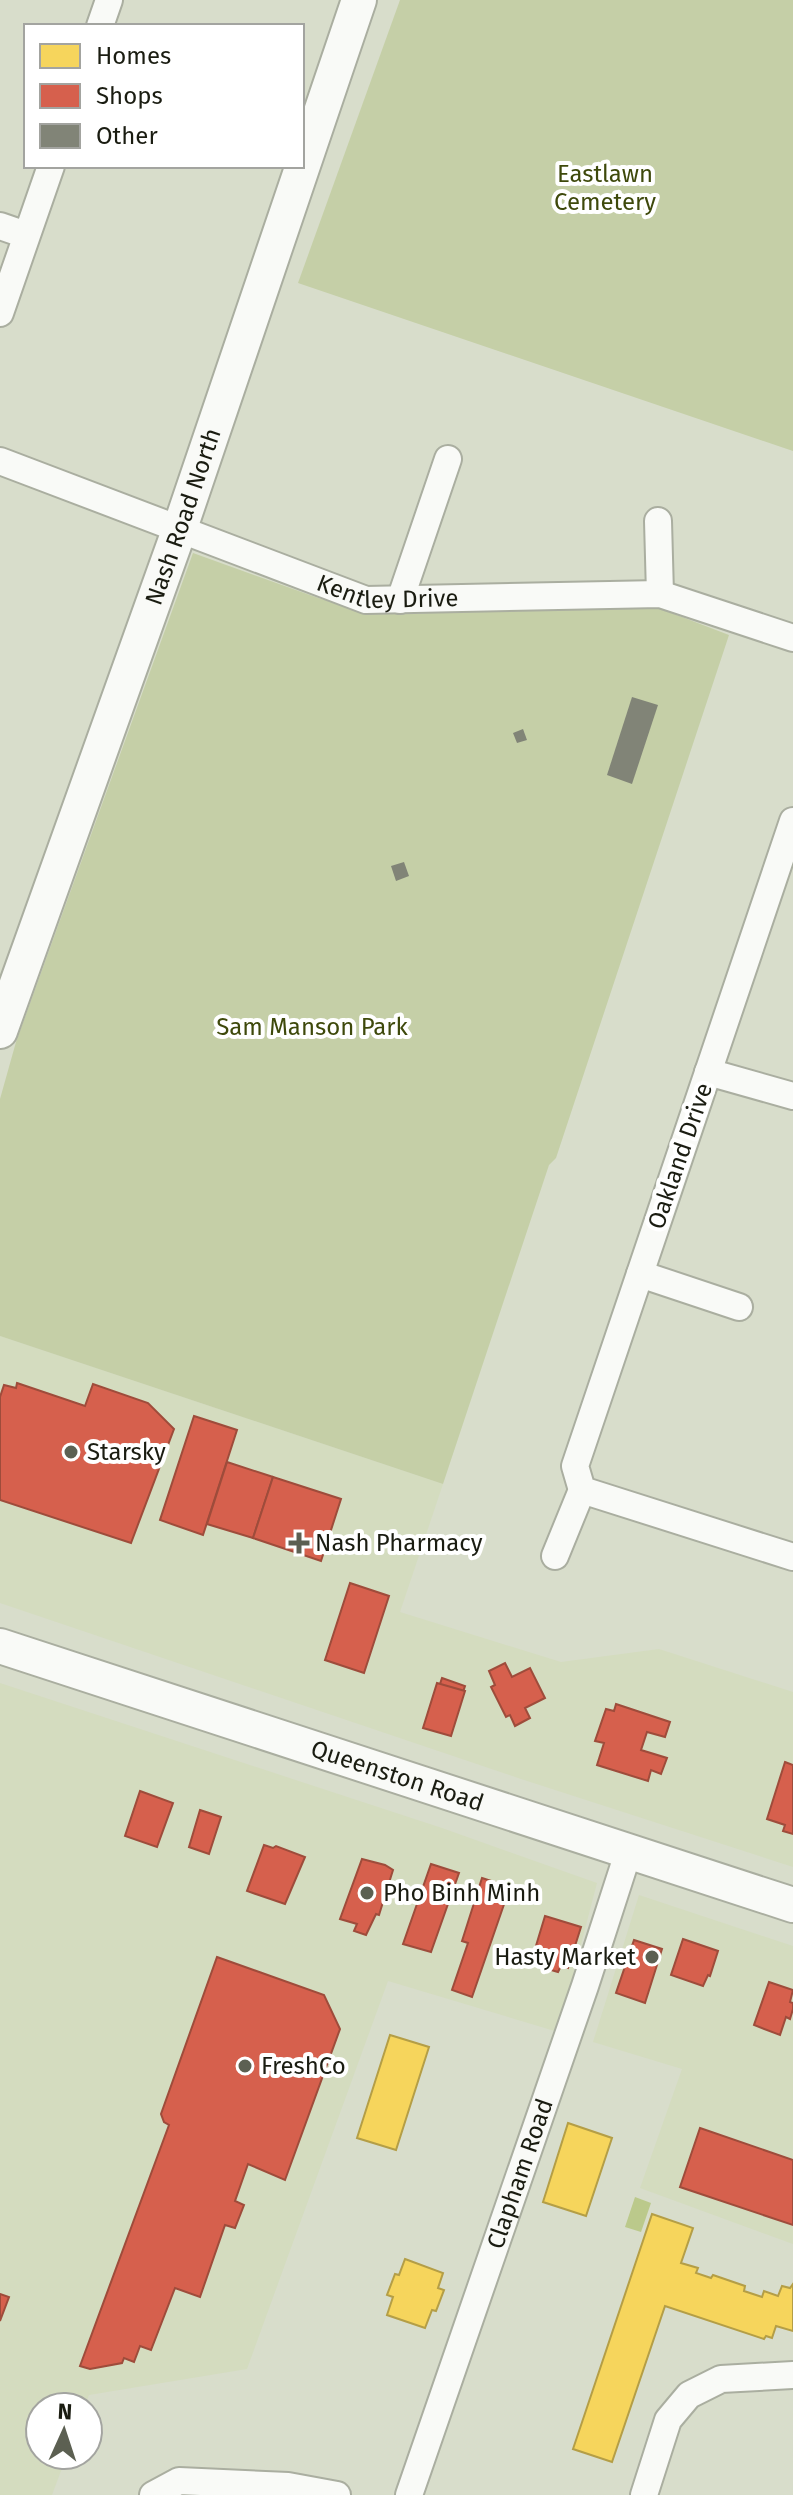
<svg xmlns="http://www.w3.org/2000/svg" width="793" height="2495" font-family="'Fira Sans',sans-serif">
  <style>
    .built { fill: #d4dcbf }
    .green { fill: #c5cfa7 }
    .water { fill: #bbc98b }
    .homes { fill: #f6d55c; stroke: #b49e46; stroke-width: 2 }
    .shops { fill: #d6604d; stroke: #9e4c3b; stroke-width: 2 }
    .building { fill: #818477 }
    .lines { fill: none; stroke-linecap: round; stroke-linejoin: round }
    .minor-casing { stroke: #aaaea0; stroke-width: 30 }
    .major-casing { stroke: #aaaea0; stroke-width: 38 }
    .minor { stroke: #f9faf7; stroke-width: 26 }
    .major { stroke: #f9faf7; stroke-width: 34 }
    .poi-dot { fill: #5c6052; stroke: #fff; stroke-width: 3 }
    .labels { text-anchor: middle; stroke-width: 8; stroke-linejoin: round; paint-order: stroke }
    .park-label { font-size: 24px; fill: #3e490b; stroke: #fff }
    .street-label { font-size: 24px; fill: #1a1c11; stroke: #fff }
    .poi-label { font-size: 24px; fill: #1a1c11; stroke: #fff; text-anchor: start }
  </style>
  <rect width="100%" height="100%" fill="#d8ddcb"/>
  <!-- built -->
  <g class="built">
    <polygon points="0,1336 443,1484 400,1612 561,1662 659,1649 793,1692 793,1867 521,1779 0,1603"/>
    <polygon points="0,1683 442,1828 597,1883 558,2032 388,1981 247,2369 89,2395 84,2407 40,2407 40,2455 67,2455 52,2495 0,2495"/>
    <polygon points="639,1895 793,1946 793,2244 640,2188 682,2069 593,2042"/>
  </g>
  <!-- green -->
  <g class="green">
    <polygon points="400,0 793,0 793,451 298,283"/>
    <polygon points="193,553 321,599 405,614 648,604 729,635 556,1158 549,1165 443,1484 0,1336 0,1099 16,1042"/>
  </g>
  <!-- water -->
  <polygon class="water" points="635,2197 651,2203 641,2232 625,2227"/>
  <!-- homes -->
  <g class="homes">
    <polygon points="390,2035 429,2047 396,2150 357,2138"/>
    <polygon points="568,2123 612,2138 586,2216 543,2202"/>
    <polygon points="652,2214 693,2228 681,2263 698,2268 696,2273 711,2278 713,2275 745,2286 744,2291 762,2297 764,2291 778,2296 782,2286 790,2288 793,2284 793,2331 776,2326 772,2338 766,2336 764,2339 665,2306 612,2462 573,2449"/>
    <polygon points="405,2259 443,2273 438,2288 444,2290 436,2311 432,2310 425,2328 387,2315 393,2297 387,2295 395,2274 399,2275"/>
  </g>
  <!-- shops -->
  <g class="shops">
    <polygon points="17,1383 85,1406 93,1384 148,1403 174,1429 131,1543 0,1500 0,1397 4,1385 16,1388"/>
    <polygon points="194,1416 237,1430 203,1535 160,1520"/>
    <polygon points="227,1462 273,1477 253,1538 207,1524"/>
    <polygon points="273,1477 341,1499 321,1561 253,1538"/>
    <polygon points="350,1583 389,1596 364,1673 325,1660"/>
    <polygon points="505,1663 512,1677 530,1668 545,1698 525,1708 530,1718 515,1726 510,1715 506,1717 491,1687 495,1685 489,1671"/>
    <polygon points="442,1678 465,1686 462,1695 439,1687"/>
    <polygon points="437,1683 465,1691 451,1736 423,1728"/>
    <polygon points="616,1704 670,1722 665,1737 647,1732 641,1750 667,1758 661,1774 651,1770 648,1781 597,1765 604,1743 595,1741 606,1709 614,1711"/>
    <polygon points="785,1762 793,1765 793,1834 783,1831 785,1825 767,1819"/>
    <polygon points="140,1791 173,1803 157,1847 125,1836"/>
    <polygon points="200,1810 221,1817 209,1854 189,1847"/>
    <polygon points="264,1845 273,1848 276,1846 305,1857 285,1904 247,1891"/>
    <polygon points="362,1859 385,1865 393,1870 379,1915 376,1914 366,1935 354,1931 357,1924 340,1919"/>
    <polygon points="431,1864 459,1873 431,1952 403,1944"/>
    <polygon points="482,1878 510,1887 472,1997 452,1990 468,1943 462,1941"/>
    <polygon points="545,1916 581,1927 568,1968 561,1966 558,1972 541,1967 542,1962 532,1959"/>
    <polygon points="683,1939 718,1951 710,1976 708,1975 703,1986 671,1975"/>
    <polygon points="634,1940 662,1949 645,2003 616,1993"/>
    <polygon points="217,1957 324,1995 340,2029 285,2180 248,2164 235,2201 244,2205 235,2228 225,2225 200,2297 175,2288 151,2350 140,2346 134,2362 124,2358 122,2363 90,2369 80,2366 169,2125 164,2122 161,2114"/>
    <polygon points="769,1982 793,1990 790,2002 793,2003 793,2009 790,2019 786,2017 780,2035 754,2025"/>
    <polygon points="700,2128 793,2160 793,2225 680,2187"/>
    <polygon points="0,2294 9,2297 0,2321"/>
  </g>
  <!-- building -->
  <g class="building">
    <polygon points="632,697 658,705 632,784 607,775"/>
    <polygon points="523,729 527,740 517,743 513,733"/>
    <polygon points="404,862 409,876 396,881 391,866"/>
  </g>
  <g class="lines">
    <defs>
      <g id="minor">
        <polyline points="100,26 109,0"/>
        <polyline points="0,226 26,235"/>
        <polyline points="0,313 51,166"/>
        <path id="s1" d="M 0,461 L 366,600 L 660,594 L 793,638"/>
        <polyline points="658,521 660,594"/>
        <polyline points="400,600 448,459"/>
        <polyline points="793,821 575,1466 582,1490 793,1557"/>
        <polyline points="708,1072 793,1096"/>
        <polyline points="640,1274 739,1307"/>
        <polyline points="555,1556 582,1490"/>
        <polyline points="153,2495 179,2481 288,2486 337,2495"/>
        <path id="s2" d="M 409,2495 L 585,1986 L 629,1850"/>
        <polyline points="644,2495 668,2420 689,2395 721,2379 793,2375"/>
      </g>
      <g id="major">
        <path id="s3" d="M 0,1031 L 180,528 L 359,0"/>
        <path id="s4" d="M 0,1646 L 793,1905"/>
      </g>
    </defs>
    <!-- minor casing -->
    <use href="#minor" class="minor-casing"/>
    <!-- major casing -->
    <use href="#major" class="major-casing"/>
    <!-- minor -->
    <use href="#minor" class="minor"/>
    <!-- major -->
    <use href="#major" class="major"/>
  </g>
  <!-- markers -->
  <g class="poi-dot">
    <circle cx="71" cy="1452" r="8"/>
    <path d="M295 1531h8v8h8v8h-8v8h-8v-8h-8v-8h8z"/>
    <circle cx="367" cy="1893" r="8"/>
    <circle cx="652" cy="1957" r="8"/>
    <circle cx="245" cy="2066" r="8"/>
  </g>
  <g class="labels">
    <!-- park labels -->
    <g class="park-label">
      <text x="605" y="182">Eastlawn<tspan x="605" dy="28">Cemetery</tspan></text>
      <text x="312" y="1035">Sam Manson Park</text>
    </g>
    <!-- street labels -->
    <g class="street-label">
      <text dy="8" stroke="none"><textPath href="#s3" startOffset="546">Nash Road North</textPath></text>
      <text dy="8" stroke="none"><textPath href="#s1" startOffset="412">Kentley Drive</textPath></text>
      <text transform="translate(680 1156) rotate(-71)" y="8">Oakland Drive</text>
      <text dy="8" stroke="none"><textPath href="#s4" startOffset="418">Queenston Road</textPath></text>
      <text dy="8" stroke="none"><textPath href="#s2" startOffset="340">Clapham Road</textPath></text>
    </g>
    <!-- poi labels -->
    <g class="poi-label">
      <text x="87" y="1460">Starsky</text>
      <text x="315" y="1551">Nash Pharmacy</text>
      <text x="383" y="1901">Pho Binh Minh</text>
      <text x="636" y="1965" text-anchor="end">Hasty Market</text>
      <text x="261" y="2074">FreshCo</text>
    </g>
  </g>
  <!-- legend -->
  <rect x="24" y="24" width="280" height="144" fill="#ffffff" stroke="#a3a4a0" stroke-width="2"/>
  <rect x="40" y="44" width="40" height="24" fill="#f6d55c" stroke="#a3a4a0" stroke-width="2"/>
  <text x="96" y="64" font-size="24" fill="#1a1c11">Homes</text>
  <rect x="40" y="84" width="40" height="24" fill="#d6604d" stroke="#a3a4a0" stroke-width="2"/>
  <text x="96" y="104" font-size="24" fill="#1a1c11">Shops</text>
  <rect x="40" y="124" width="40" height="24" fill="#818477" stroke="#a3a4a0" stroke-width="2"/>
  <text x="96" y="144" font-size="24" fill="#1a1c11">Other</text>
  <!-- north arrow -->
  <g transform="translate(64 2431) rotate(3)"><circle r="38" fill="#ffffff" stroke="#a3a4a0" stroke-width="2"/>
  <path d="M0-6L14 30L0 20L-14 30Z" fill="#5c6052"/>
  <text y="-12" font-size="22" font-weight="bold" text-anchor="middle" fill="#1a1c11">N</text>
  </g>
</svg>
